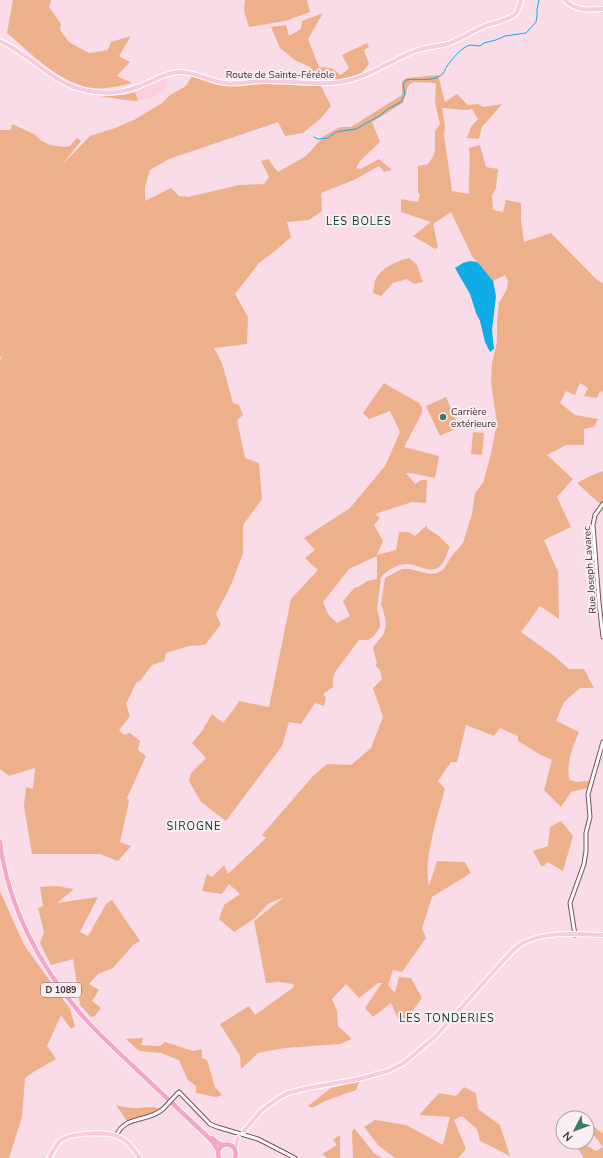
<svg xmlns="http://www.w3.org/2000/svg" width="603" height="1158" font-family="'Nunito Sans',sans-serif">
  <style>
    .built { fill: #fccee0 }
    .green { fill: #eeb08a; fill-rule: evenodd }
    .water { fill: #0eace7 }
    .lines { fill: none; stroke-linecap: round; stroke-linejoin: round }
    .stream { stroke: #0eace7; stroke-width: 1 }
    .minor-casing { stroke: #784f60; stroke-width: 5 }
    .major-casing { stroke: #fff; stroke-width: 6 }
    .highway-casing { stroke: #fff; stroke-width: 6 }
    .minor { stroke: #fff; stroke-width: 3 }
    .major { stroke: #f8cadd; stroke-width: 4 }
    .highway { stroke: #f3a6c6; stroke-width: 4.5 }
    .minor-bridge-casing { stroke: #784f60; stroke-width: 5; stroke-linecap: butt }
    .minor-bridge { stroke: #fff; stroke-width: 3 }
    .poi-dot { fill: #3b7b69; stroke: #f9eff3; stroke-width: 1.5 }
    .labels { text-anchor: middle; stroke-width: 4; stroke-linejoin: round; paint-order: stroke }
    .shield { fill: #f9eff3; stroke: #78676e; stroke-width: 1 }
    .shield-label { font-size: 9px; font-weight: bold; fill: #402d35 }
    .street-label { font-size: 10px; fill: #402d35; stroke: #f9eff3 }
    .poi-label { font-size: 10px; fill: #402d35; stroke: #f9eff3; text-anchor: start }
    .neighbourhood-label { font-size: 11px; letter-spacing: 1px; fill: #00382c; stroke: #f9eff3 }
  </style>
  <rect width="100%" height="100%" fill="#f9dce7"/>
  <!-- built -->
  <polygon class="built" points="166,77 167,89 150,98 138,101 135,92"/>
  <!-- green -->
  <g class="green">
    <path d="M 13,0 L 51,0 L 49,7 L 61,24 L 60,30 L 69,42 L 89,53 L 108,50 L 111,42 L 131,36 L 119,56 L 130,62 L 117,76 L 132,83 C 118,87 97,91 83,86 C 54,78 30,52 7,33 Z"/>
    <polygon points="245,0 307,0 310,12 285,21 249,27 244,11"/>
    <polygon points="323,13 308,39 319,67 331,68 341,75 349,68 342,55 367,43 369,47 364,50 369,64 359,76 339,80 313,80 311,67 296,61 280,48 271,27 286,25 289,36 301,29 302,21"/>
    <path d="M 438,75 L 445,102 L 457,94 L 468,105 L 478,104 L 483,107 L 502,104 L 482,127 L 479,139 L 467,138 L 471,127 L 478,119 L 472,109 L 466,110 L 442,108 L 445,125 L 444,135 L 452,191 L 469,194 C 468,179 471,163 469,148 L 480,145 L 486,167 L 498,169 L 496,188 L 492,196 L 493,210 L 503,212 L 506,200 L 521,203 L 521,220 L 524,242 L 551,233 L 595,278 L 603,284 L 603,392 L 600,391 L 597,398 L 584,396 L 588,388 L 580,383 L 575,395 L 566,391 L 560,403 L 575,415 L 598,419 L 594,427 L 584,429 L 584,445 L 566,445 L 547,455 L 573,479 L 557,497 L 571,527 L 544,540 L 558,572 L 559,619 L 540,606 L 521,632 L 553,655 L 569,669 L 584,669 L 594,688 L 580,688 L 564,702 L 556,721 L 579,732 C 573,747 565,765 570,780 L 576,782 L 589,781 L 587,788 L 571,792 L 561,807 L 544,790 L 552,760 L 541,755 L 518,741 L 518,736 L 500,728 L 494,736 L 466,725 L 457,762 L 451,762 L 438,781 L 445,789 C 438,814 423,861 429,886 L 437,861 L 465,862 L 471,873 L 432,897 L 422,928 L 426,938 L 402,972 L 393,970 L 388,985 L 395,993 L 399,977 L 411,978 L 422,998 L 408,1017 L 399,1021 L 391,1003 L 373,1017 L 365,1008 L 382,983 L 378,983 L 359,998 L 346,984 L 332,999 L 337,1011 L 338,1026 L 352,1039 L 340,1044 L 284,1048 L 258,1053 L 241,1069 L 240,1056 L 220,1024 L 249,1006 L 255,1015 L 294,987 L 293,984 L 279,982 L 266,983 L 254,921 L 284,897 L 268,904 L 255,918 L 234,932 L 219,919 L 224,905 L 240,894 L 229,884 L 222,894 L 202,891 L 207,874 L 212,877 L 224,865 L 228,874 L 266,838 L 262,835 L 313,776 L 327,764 L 351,765 L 371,748 L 383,717 L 373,688 L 382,679 L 380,670 L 375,665 L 377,664 L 373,647 L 383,635 L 386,626 L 385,617 L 381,604 L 385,578 L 402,569 L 410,569 L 430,574 L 437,573 L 443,570 L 451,557 L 463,543 L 472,514 L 475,493 L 483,483 L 490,458 L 497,423 L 491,382 L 492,363 L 497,342 L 497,321 L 499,303 L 507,289 L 508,281 L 505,275 L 493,281 L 472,256 L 451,212 L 433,224 L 438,247 L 435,249 L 413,236 L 431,222 L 401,212 L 401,199 L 418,202 L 420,194 L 418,193 L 418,166 L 428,164 L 433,157 L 435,150 L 435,131 L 440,124 L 435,102 L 436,83 L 413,82 L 408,86 L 403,103 L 372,122 L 380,142 L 360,161 L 356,168 L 361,169 L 379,159 L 392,170 L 384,172 L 379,166 L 354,180 L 321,193 L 322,211 L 309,220 L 287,222 L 291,237 L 275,251 L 259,263 L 235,294 L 248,317 L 247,344 L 214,348 L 222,363 L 233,403 L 239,405 L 243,415 L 237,420 L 245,458 L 259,463 L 262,499 L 243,525 L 243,553 L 231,585 L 216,614 L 221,624 L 205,645 L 189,646 L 166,653 L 164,661 L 152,665 L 140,681 L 136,683 L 126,704 L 130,716 L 119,730 L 124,735 L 130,733 L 140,741 L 138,750 L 146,756 L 127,798 L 129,801 L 120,842 L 131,846 L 118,861 L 100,854 L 32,854 L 24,806 L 26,787 L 33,789 L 35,768 L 9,776 L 0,769 L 0,360 L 4,354 L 0,358 L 0,130 L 11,130 L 12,124 L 34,134 L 42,141 L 50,145 L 65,147 L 70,146 L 77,138 L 81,141 L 61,166 L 90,136 L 115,128 L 134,120 L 162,103 L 170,95 L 186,86 L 192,76 L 218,85 L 231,86 L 263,84 L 321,86 L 331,106 L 321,118 L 303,133 L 285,136 L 278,122 L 169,159 L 150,170 L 145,187 L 145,201 L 171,188 L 179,196 L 188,197 L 239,185 L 264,184 L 269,177 L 261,161 L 268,159 L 278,172 L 306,156 L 324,136 L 340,127 L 351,127 L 402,95 L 402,81 L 407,78 Z"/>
    <polygon points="135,92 138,101 125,100 100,96 124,95"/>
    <path d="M 409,258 L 417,265 L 423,282 L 414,284 L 407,279 L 393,283 L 381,296 L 373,293 C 374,289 374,284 375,281 C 380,268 397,261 409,258 Z"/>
    <path d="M 384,383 L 419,403 L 422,408 L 422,413 L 404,447 L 439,456 L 435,478 L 411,473 L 406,473 L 415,484 L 421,480 L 427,480 L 426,503 L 412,502 L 375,514 L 380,518 L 374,525 L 383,541 L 377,555 L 396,550 L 399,532 L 409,532 L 415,536 L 427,525 L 427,528 L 439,536 L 450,547 C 447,552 445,562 440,566 C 431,575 418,564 407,564 C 402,564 397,566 393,568 C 387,571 384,573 381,578 L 377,609 L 380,621 L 380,627 L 374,636 L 368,640 L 359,640 L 335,672 L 333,678 L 333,687 L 323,694 L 326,698 L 324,706 L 315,703 L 301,724 L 289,722 L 282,746 L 226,821 L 201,802 L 189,781 L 191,773 L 206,758 L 192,743 L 202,731 L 212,714 L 223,723 L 234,709 L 239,701 L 269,707 L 291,599 L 318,570 L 305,558 L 315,550 L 304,538 L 350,508 L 385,466 L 400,432 L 390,411 L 369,419 L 363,413 ZM 377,556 L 377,579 L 367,581 L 360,586 L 354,588 L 343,601 L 350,616 L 337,623 L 328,614 L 323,602 L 349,569 Z"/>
    <polygon points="446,397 459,427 440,436 426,406"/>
    <polygon points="473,432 484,433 482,455 471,454"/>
    <polygon points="603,471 603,505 601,505 577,483 590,476"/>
    <polygon points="561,821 573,836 563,871 548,862 542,867 533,851 548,846 550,827"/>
    <polygon points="56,886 74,889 57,903 98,897 80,932 88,936 106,904 112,900 140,941 133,945 113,968 98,974 89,984 99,990 92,1001 101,1008 95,1016 91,1017 80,1005 73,959 51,965 40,943 44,932 38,908 43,906 40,887"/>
    <polygon points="0,891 24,945 70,1009 75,1026 71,1029 61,1015 47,1046 56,1059 35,1071 25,1078 22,1117 9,1158 0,1158"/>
    <polygon points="143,1038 141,1045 160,1046 165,1042 193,1051 202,1049 202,1058 207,1060 215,1087 222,1095 216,1097 196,1093 196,1086 188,1080 179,1060 161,1053 139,1051 126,1039"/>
    <polygon points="359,1081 356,1090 325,1101 312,1108 308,1106 331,1088"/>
    <polygon points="464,1087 476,1093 478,1109 500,1125 510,1156 480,1141 477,1129 462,1116 454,1120 466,1149 458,1158 395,1158 379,1146 364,1127 375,1120 406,1125 443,1145 450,1117 419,1115 439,1093 456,1096"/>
    <path d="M 116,1105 C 123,1107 129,1108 136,1108 C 144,1108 152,1105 160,1109 L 153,1114 L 127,1121 Z"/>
    <polygon points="587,1121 603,1134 603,1158 584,1158 578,1149 586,1145 596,1151 603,1147 589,1129"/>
    <polygon points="354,1128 374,1153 382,1158 353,1158 352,1132"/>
    <polygon points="340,1135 340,1158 327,1158 322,1154 337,1145 333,1140"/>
  </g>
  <!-- water -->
  <polygon class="water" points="470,261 477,262 479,264 493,281 496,296 492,330 494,349 490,352 485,342 480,321 476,313 470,294 455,268 463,263"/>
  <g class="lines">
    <!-- stream -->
    <path class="stream" d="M 314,137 L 318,139 L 328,138 L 336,132 L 356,129 L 379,116 L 388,109 L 401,102 L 405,94 L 403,84 L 406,80 C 417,78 430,82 440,76 C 444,74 445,69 447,66 C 452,59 462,47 470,45 C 473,45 477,46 480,46 L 484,43 L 496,40 L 505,36 L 526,33 L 536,22 L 537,16 L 537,10 L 539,0"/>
    <defs>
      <g id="minor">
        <polyline points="603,504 595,515 593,525 599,603 603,637"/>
        <polyline points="575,935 570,903 584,864 586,851 586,833 590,817 588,794 603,742"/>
        <polyline points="177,1094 179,1092 210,1124 217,1127 258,1139 295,1158"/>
        <path d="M 116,1136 C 126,1114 147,1123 163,1109"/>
      </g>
      <g id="major">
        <path d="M 565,0 C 575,11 589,10 603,9"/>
        <path d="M 0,41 C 32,55 53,85 88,91 C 110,95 127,92 147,83 C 157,78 167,73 178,72 C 194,71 209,81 225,83 C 239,85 253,80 267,81 C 288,81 309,84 331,83 C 365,81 385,63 415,51 C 425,47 436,47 447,44 C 461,40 472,31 485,26 C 493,23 503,21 511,17 C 518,14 519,7 521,0"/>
        <path d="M 244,1131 L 261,1111 L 277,1099 L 288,1093 L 308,1088 L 359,1079 L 388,1071 L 404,1063 L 436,1036 L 504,960 C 510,954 515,947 523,943 C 546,931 578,934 603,935"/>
        <polyline points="235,1149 238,1138"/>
        <path d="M 49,1158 C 53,1152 56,1144 61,1140 C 74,1132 108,1131 121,1138 C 129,1142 135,1151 140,1158"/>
      </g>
      <g id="highway">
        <path d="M 0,842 C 8,906 39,965 80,1013 C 96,1032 114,1048 132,1065 C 158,1090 185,1115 211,1140 L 218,1150"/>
        <polyline points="212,1138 218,1143 223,1145"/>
        <path d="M 219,1158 C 213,1140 240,1140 235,1158"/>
      </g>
    </defs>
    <!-- minor casing -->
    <use href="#minor" class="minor-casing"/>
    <!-- major casing -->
    <use href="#major" class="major-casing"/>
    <!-- highway casing -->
    <use href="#highway" class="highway-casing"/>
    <!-- minor -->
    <use href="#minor" class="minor"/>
    <!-- major -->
    <use href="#major" class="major"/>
    <!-- highway -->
    <use href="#highway" class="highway"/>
    <defs>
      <polyline id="minor-bridge" points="163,1109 177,1094"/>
    </defs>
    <!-- minor-bridge casing -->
    <use href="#minor-bridge" class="minor-bridge-casing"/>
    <!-- minor-bridge -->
    <use href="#minor-bridge" class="minor-bridge"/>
  </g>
  <!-- markers -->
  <circle class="poi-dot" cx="443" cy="417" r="4"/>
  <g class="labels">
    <!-- shield labels -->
    <rect class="shield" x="41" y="983" width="40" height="14" rx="3"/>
    <g class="shield-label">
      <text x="61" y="993">D 1089</text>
    </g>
    <!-- street labels -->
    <g class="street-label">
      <text x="280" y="78">Route de Sainte-Féréole</text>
      <text transform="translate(589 570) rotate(-94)" y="4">Rue Joseph Lavarec</text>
    </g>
    <!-- poi labels -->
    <g class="poi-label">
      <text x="451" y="415">Carrière<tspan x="451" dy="12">extérieure</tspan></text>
    </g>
    <!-- neighbourhood labels -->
    <g class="neighbourhood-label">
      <text x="359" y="225">LES BOLES</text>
      <text x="194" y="830">SIROGNE</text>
      <text x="447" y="1022">LES TONDERIES</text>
    </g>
  </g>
  <!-- north arrow -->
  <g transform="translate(575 1130) rotate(228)"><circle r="19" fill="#f9eff3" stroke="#afa1a7"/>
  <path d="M0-3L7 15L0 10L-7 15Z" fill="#3b7b69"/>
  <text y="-6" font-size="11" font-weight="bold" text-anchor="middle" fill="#402d35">N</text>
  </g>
</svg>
